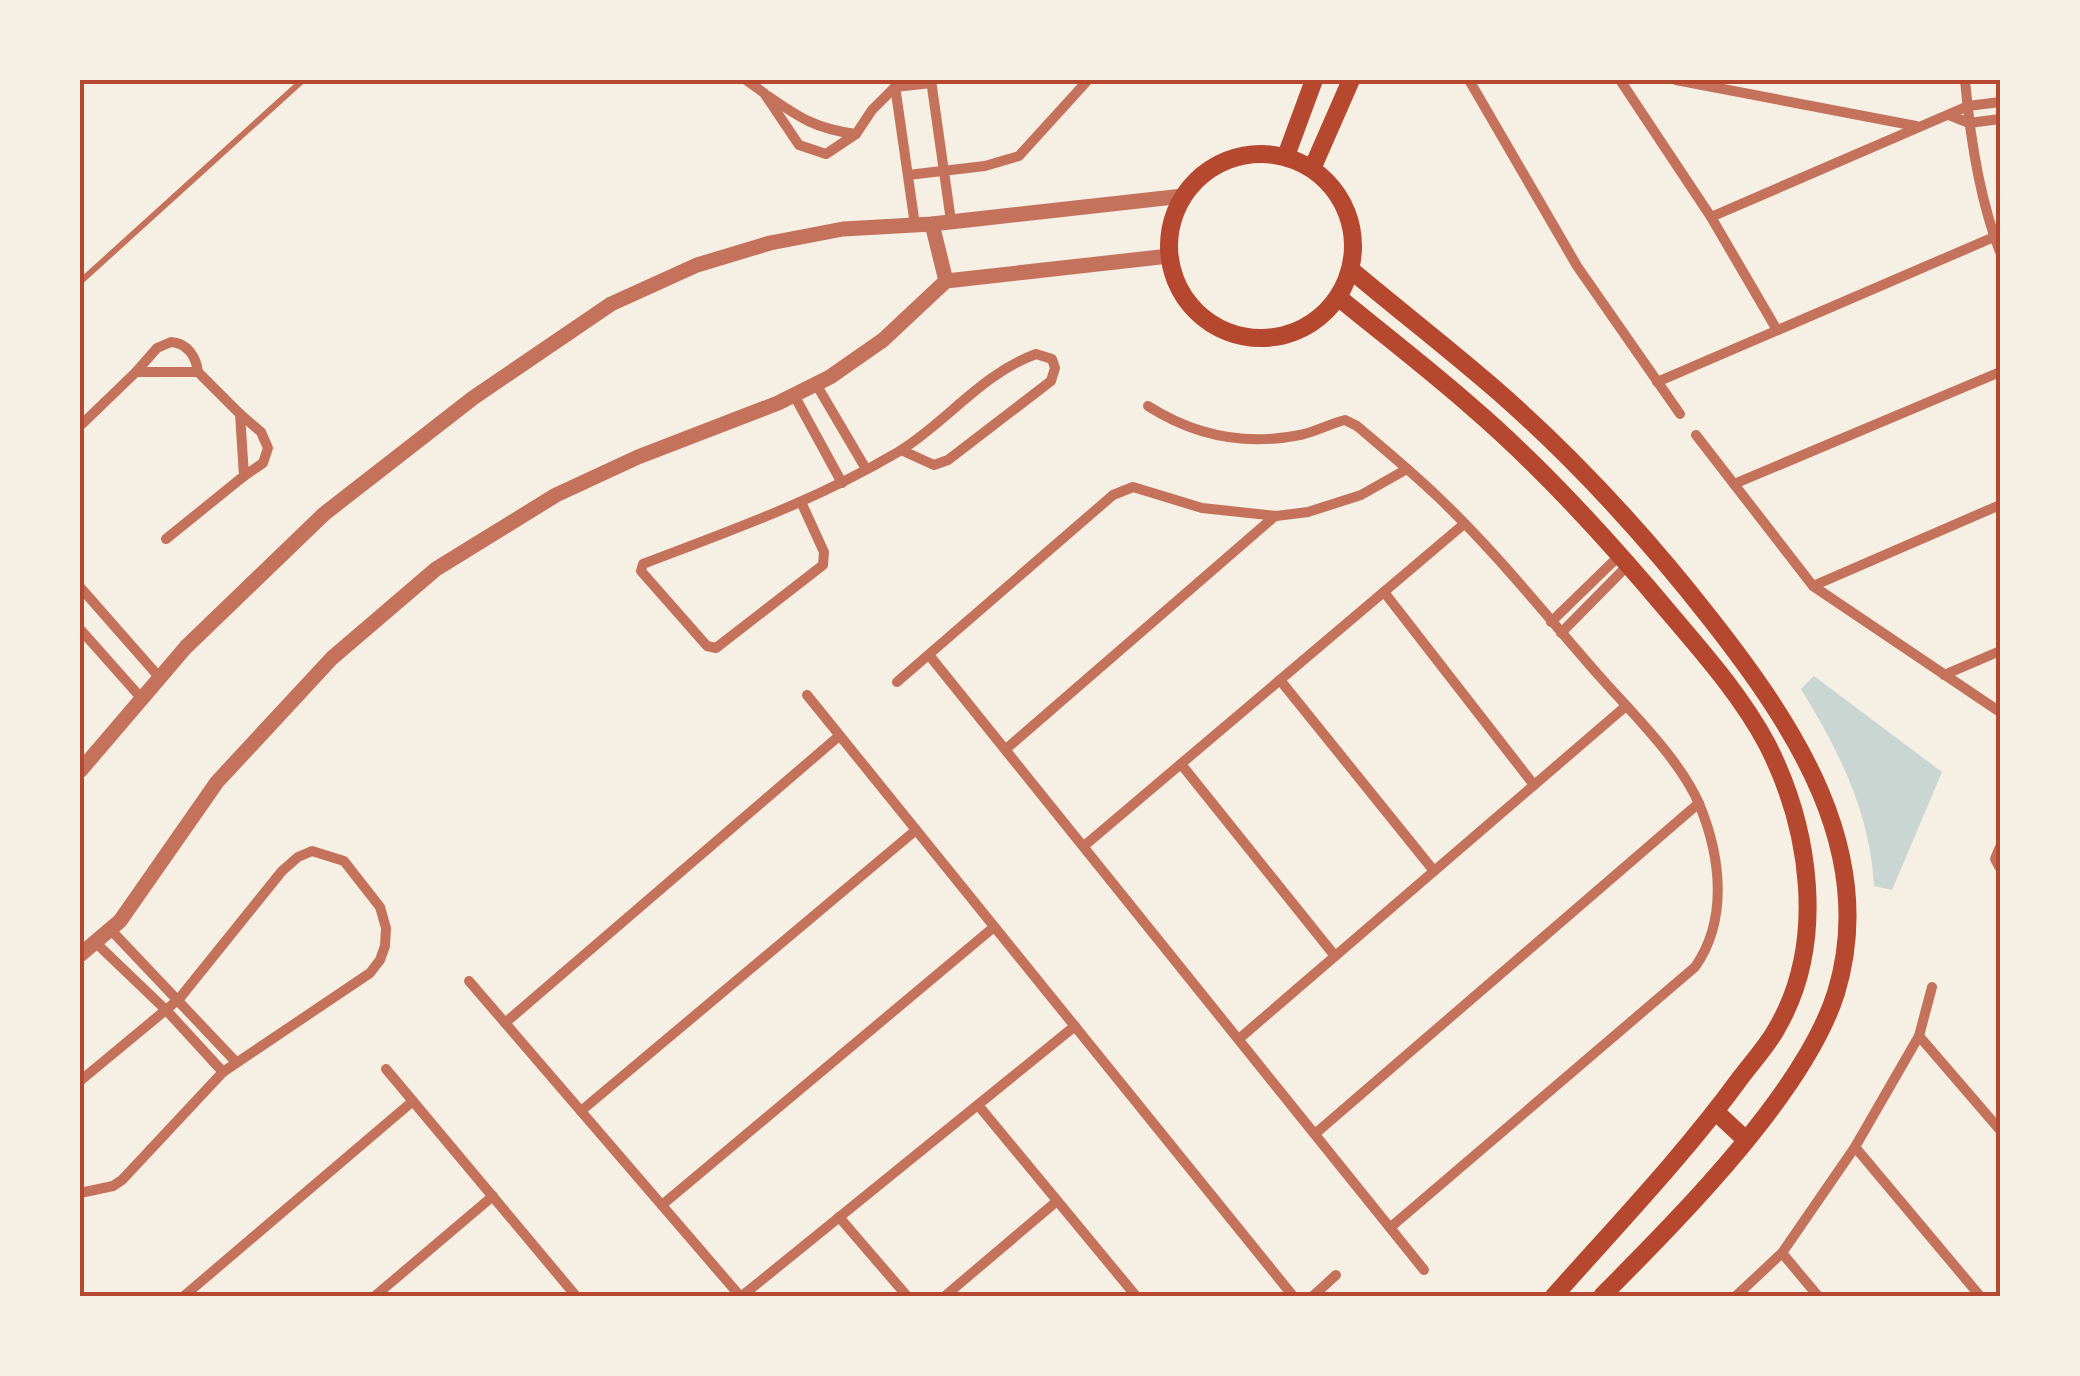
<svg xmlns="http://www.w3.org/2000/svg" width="2080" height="1376" font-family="'Titillium Web',sans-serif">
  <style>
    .water { fill: #c9d6d2 }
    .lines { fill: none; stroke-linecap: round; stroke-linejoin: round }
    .service { stroke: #c5725c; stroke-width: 6 }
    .minor { stroke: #c5725c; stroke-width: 10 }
    .tertiary { stroke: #c5725c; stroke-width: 15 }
    .secondary { stroke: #b5482f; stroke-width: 18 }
    .neatline { fill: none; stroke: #b5482f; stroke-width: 4 }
  </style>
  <rect width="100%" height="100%" fill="#f6efe4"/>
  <!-- water -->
  <path class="water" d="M 1814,676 L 1942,772 L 1892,890 L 1874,886 C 1870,812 1839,751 1801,689 Z"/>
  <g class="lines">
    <!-- service -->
    <polyline class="service" points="80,282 303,80"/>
    <!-- minor -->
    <g class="minor">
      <polyline points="746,80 764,93 799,145 826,154 856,134 872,110 895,87 931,83"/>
      <polyline points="931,80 951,221"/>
      <polyline points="1469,80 1577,266 1680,414"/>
      <polyline points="1620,80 1711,217 1777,330"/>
      <polyline points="1676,80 1916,126"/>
      <path d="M 1965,80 C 1970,137 1979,198 2000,252"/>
      <polyline points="895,86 915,225"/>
      <path d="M 768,96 C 800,118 816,129 856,134"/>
      <polyline points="1949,115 1969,123 2000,119"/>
      <polyline points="908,175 985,166 1019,156 1088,80"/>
      <polyline points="1711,217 1968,106 2000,102"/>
      <path d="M 136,372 L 157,348 L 171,342 C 187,343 196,356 198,372"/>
      <polyline points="1657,382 1994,237"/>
      <polyline points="816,384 866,469"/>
      <polyline points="794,395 842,483"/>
      <path d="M 1148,406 C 1195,436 1245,446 1300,435 C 1315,432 1329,424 1345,420 L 1357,426 C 1384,449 1412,472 1438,497 C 1497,553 1548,618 1602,679 C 1634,715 1682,762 1700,806 C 1721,858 1728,920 1695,967 L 1392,1226"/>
      <polyline points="240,414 261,432 268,448 263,463 244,476"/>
      <polyline points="80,426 136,372 198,372 240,414 244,476 166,539"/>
      <polyline points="1696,435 1813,586 2000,712"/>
      <polyline points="1734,484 2000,372"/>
      <path d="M 802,504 L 824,552 L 823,565 L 716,648 L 707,646 L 641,571 L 643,564 C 732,530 815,501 898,452 C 946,423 981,374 1036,354 L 1052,359 L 1055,368 L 1051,381 L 948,460 L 934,465 L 901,450"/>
      <polyline points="1813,586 2000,505"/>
      <polyline points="80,587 160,678"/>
      <polyline points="1384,592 1534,785"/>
      <polyline points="1551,622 1620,555"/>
      <polyline points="80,629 143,700"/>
      <polyline points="1561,633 1628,565"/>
      <polyline points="929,655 1424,1270"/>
      <polyline points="1944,675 2000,651"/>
      <polyline points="1280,680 1434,871"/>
      <polyline points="897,682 1113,495 1133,487 1202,508 1276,516 1308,512 1361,495 1407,469"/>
      <polyline points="807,695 1293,1296"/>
      <polyline points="1006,749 1275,516"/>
      <polyline points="1181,764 1335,956"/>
      <polyline points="1084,846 1464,524"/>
      <polyline points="2000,847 1995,859 2000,868"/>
      <polyline points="110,929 236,1062"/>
      <polyline points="96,943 167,1011 223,1072"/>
      <polyline points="469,981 740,1296"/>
      <polyline points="505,1023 839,736"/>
      <polyline points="1919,1036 2000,1130"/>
      <polyline points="1240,1038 1626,706"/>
      <polyline points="386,1069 576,1296"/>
      <polyline points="80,1081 179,999 282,871 298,857 312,851 344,861 380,907 386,928 385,946 380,960 370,973 223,1072 122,1180 113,1186 80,1193"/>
      <polyline points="978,1105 1136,1296"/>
      <polyline points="581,1111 916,830"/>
      <polyline points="1316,1133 1699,803"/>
      <polyline points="1855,1147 1980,1296"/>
      <polyline points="662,1205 994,927"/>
      <polyline points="839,1217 907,1296"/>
      <polyline points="1782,1253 1818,1296"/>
      <polyline points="184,1296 413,1101"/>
      <polyline points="375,1296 493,1196"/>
      <polyline points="742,1296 1075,1026"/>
      <polyline points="945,1296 1057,1201"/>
      <polyline points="1313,1296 1336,1275"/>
      <polyline points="1736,1296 1782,1253 1855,1147 1919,1036 1932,987"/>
    </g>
    <!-- tertiary -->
    <g class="tertiary">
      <polyline points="932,224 946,281"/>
      <polyline points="80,771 186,647 324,514 473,398 611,304 697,265 770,243 843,229 932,224 1183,196"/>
      <polyline points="80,955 120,921 217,782 332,658 436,569 556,495 638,457 778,403 830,377 883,340 946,281 1169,256"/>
    </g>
    <!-- secondary -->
    <g class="secondary">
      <circle cx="1261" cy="246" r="92"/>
      <polyline points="1286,156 1314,80"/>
      <polyline points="1312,169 1351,80"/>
      <path d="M 1351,270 C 1401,312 1453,352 1502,395 C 1579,463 1650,541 1713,622 C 1795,727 1879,853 1836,993 C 1804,1094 1677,1220 1602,1296"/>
      <path d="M 1338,297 C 1383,334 1430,370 1473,408 C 1545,470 1611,543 1672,616 C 1706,656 1742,697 1767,744 C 1810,828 1827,942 1777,1028 C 1768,1045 1753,1061 1741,1077 C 1685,1154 1618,1224 1554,1296"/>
      <polyline points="1716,1112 1746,1140"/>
    </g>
  </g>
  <!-- border -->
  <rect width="2080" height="1376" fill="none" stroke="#f6efe4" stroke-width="165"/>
  <rect x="82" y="82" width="1916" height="1212" class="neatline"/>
</svg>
